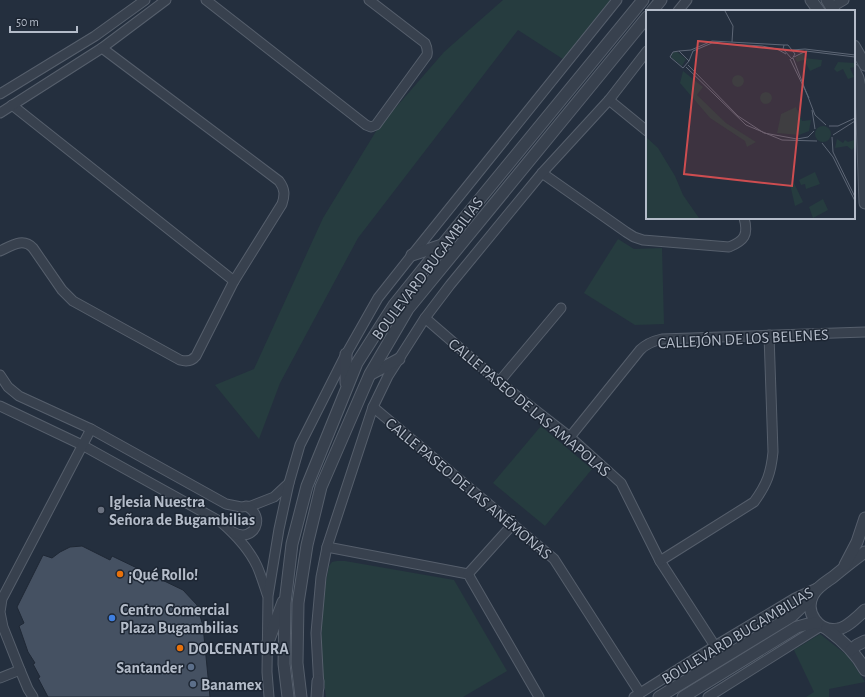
<svg xmlns="http://www.w3.org/2000/svg" width="865" height="697" font-family="'Alegreya Sans',sans-serif">
  <style>
    .green { fill: #263c3f }
    .building { fill: #455162; stroke: #1f2835 }
    .lines { fill: none; stroke-linecap: round; stroke-linejoin: round }
    .minor-casing { stroke: #565f6c; stroke-width: 11 }
    .tertiary-casing { stroke: #565f6c; stroke-width: 13 }
    .minor { stroke: #38414e; stroke-width: 9 }
    .tertiary { stroke: #38414e; stroke-width: 11 }
    .worship-dot { fill: #6b7280; stroke: #1d2633; stroke-width: 1.5 }
    .food-dot { fill: #e8710a; stroke: #1d2633; stroke-width: 1.5 }
    .shop-dot { fill: #3f7fe0; stroke: #1d2633; stroke-width: 1.5 }
    .service-dot { fill: #5c6f8a; stroke: #1d2633; stroke-width: 1.5 }
    .labels { text-anchor: middle; stroke-width: 3; stroke-linejoin: round; paint-order: stroke }
    .street-label { font-size: 16px; fill: #b4bcc9; stroke: #1d2633 }
    .poi-label { font-size: 16px; font-weight: bold; fill: #b4bcc9; stroke: #1d2633; text-anchor: start }
    .inset-road { fill: none; stroke: #5e6776; stroke-width: 1 }
    .view { fill: #ce4d50; fill-opacity: 0.15; stroke: #ce4d50; stroke-width: 2 }
    .inset-edge { fill: none; stroke: #b4bcc9; stroke-width: 2 }
  </style>
  <rect width="100%" height="100%" fill="#242f3e"/>
  <!-- green -->
  <g class="green">
    <polygon points="503,0 610,0 569,63 518,30 358,238 280,383 259,439 215,385 254,369 323,218 378,128 444,52"/>
    <polygon points="618,239 634,249 662,248 664,324 635,325 584,293"/>
    <polygon points="541,426 592,469 545,526 493,483"/>
    <polygon points="337,561 345,561 454,580 507,671 463,697 326,697 322,670 321,644 324,592 329,566 332,562"/>
    <polygon points="820,634 848,656 865,682 829,689 829,697 806,697 814,692 794,650"/>
  </g>
  <!-- building -->
  <polygon class="building" points="82,546 110,560 112,556 183,590 197,605 203,626 210,697 48,697 38,678 40,677 33,664 35,663 28,652 19,626 24,623 17,607 43,555 52,558 60,552 70,547"/>
  <g class="lines">
    <defs>
      <g id="minor">
        <path d="M 206,0 L 366,125 L 371,127 L 376,125 L 427,55 C 428,50 427,47 425,43 L 369,0"/>
        <polyline points="832,7 844,0"/>
        <polyline points="678,11 687,0"/>
        <polyline points="0,94 95,36 145,0"/>
        <polyline points="609,100 647,131"/>
        <polyline points="12,105 234,281"/>
        <polyline points="0,113 102,48 166,0"/>
        <path d="M 542,173 L 626,232 L 634,237 L 643,240 L 729,247 C 744,241 749,235 744,218"/>
        <path d="M 0,251 C 11,246 23,237 33,248 L 62,290 L 73,301 L 180,360 C 187,362 192,361 196,356 L 234,281 L 282,204 C 285,195 285,189 279,181 L 102,48"/>
        <polyline points="425,318 499,382 570,437 621,483 660,561 715,646"/>
        <polyline points="0,375 8,387 19,396 91,429 226,504 241,507 251,506 274,497 289,483"/>
        <polyline points="499,382 561,308"/>
        <path d="M 0,406 L 82,445 L 221,522 C 236,535 249,549 257,566 C 261,575 264,585 267,594"/>
        <polyline points="373,407 554,559 640,693"/>
        <path d="M 570,437 L 640,350 C 646,344 653,341 662,339 L 865,332"/>
        <path d="M 233,532 C 254,544 267,516 246,506"/>
        <polyline points="327,547 468,574 539,697"/>
        <path d="M 660,561 L 754,502 C 767,484 771,473 773,452 L 769,335"/>
        <polyline points="468,574 513,524"/>
        <polyline points="0,678 20,670"/>
        <polyline points="319,688 316,633 321,577 327,547 373,407 388,376 425,318 450,285 542,173 609,100 647,51"/>
        <polyline points="33,697 28,689 20,670 3,627 0,612 2,599 91,429"/>
        <polyline points="269,697 267,672 268,596 279,529 289,483 300,445 344,358 378,298 412,255 617,0"/>
        <polyline points="634,697 715,646 795,598 819,587"/>
        <polyline points="708,697 821,626"/>
      </g>
      <g id="tertiary">
        <polyline points="811,0 819,11"/>
        <polyline points="827,0 834,11"/>
        <polyline points="652,11 661,0"/>
        <polyline points="854,46 865,65"/>
        <polyline points="854,70 858,78 861,92 865,203"/>
        <polyline points="412,255 442,245"/>
        <polyline points="371,374 399,359"/>
        <polyline points="346,383 346,354"/>
        <path d="M 865,552 C 854,560 844,568 833,577 C 826,582 817,587 813,595 C 804,612 819,633 838,629 C 847,628 858,616 865,610"/>
        <polyline points="845,565 857,542 865,518"/>
        <path d="M 827,629 C 842,640 856,653 865,670"/>
        <polyline points="267,645 283,602"/>
        <polyline points="851,650 857,645 865,641"/>
        <polyline points="288,697 284,664 285,603 292,544 307,486 357,363 394,305 443,244 643,0"/>
        <polyline points="301,697 297,663 298,603 307,545 321,487 370,374 408,309 647,17"/>
        <polyline points="317,697 318,681"/>
        <polyline points="659,697 792,616 811,598"/>
        <polyline points="683,697 797,627 808,624 817,623"/>
      </g>
    </defs>
    <!-- minor casing -->
    <use href="#minor" class="minor-casing"/>
    <!-- tertiary casing -->
    <use href="#tertiary" class="tertiary-casing"/>
    <!-- minor -->
    <use href="#minor" class="minor"/>
    <!-- tertiary -->
    <use href="#tertiary" class="tertiary"/>
  </g>
  <!-- markers -->
  <circle class="worship-dot" cx="101" cy="510" r="4"/>
  <g class="food-dot">
    <circle cx="120" cy="574" r="4"/>
    <circle cx="180" cy="648" r="4"/>
  </g>
  <circle class="shop-dot" cx="112" cy="618" r="4"/>
  <g class="service-dot">
    <circle cx="191" cy="667" r="4"/>
    <circle cx="193" cy="684" r="4"/>
  </g>
  <g class="labels">
    <!-- street labels -->
    <g class="street-label">
      <text transform="translate(427 268) rotate(-53)" y="6">BOULEVARD BUGAMBILIAS</text>
      <text transform="translate(743 338) rotate(-3)" y="6">CALLEJÓN DE LOS BELENES</text>
      <text transform="translate(530 407) rotate(40)" y="6">CALLE PASEO DE LAS AMAPOLAS</text>
      <text transform="translate(469 488) rotate(40)" y="6">CALLE PASEO DE LAS ANÉMONAS</text>
      <text transform="translate(737 635) rotate(-31)" y="6">BOULEVARD BUGAMBILIAS</text>
    </g>
    <!-- poi labels -->
    <g class="poi-label">
      <text x="109" y="507">Iglesia Nuestra<tspan x="109" dy="18">Señora de Bugambilias</tspan></text>
      <text x="128" y="580">¡Qué Rollo!</text>
      <text x="120" y="615">Centro Comercial<tspan x="120" dy="18">Plaza Bugambilias</tspan></text>
      <text x="188" y="654">DOLCENATURA</text>
      <text x="183" y="673" text-anchor="end">Santander</text>
      <text x="201" y="690">Banamex</text>
    </g>
  </g>
  <!-- overview -->
  <g transform="translate(646 10)">
    <rect width="209" height="209" fill="#242f3e"/>
    <path d="M 30,41 L 40,49 L 36,56 L 26,48 L 25,44 ZM 157,42 L 158,48 L 176,50 L 175,56 L 164,61 L 158,50 L 151,52 L 149,48 ZM 192,52 L 209,53 L 209,57 L 204,58 L 208,67 L 202,69 L 197,59 L 191,62 L 188,59 ZM 37,61 L 57,77 L 51,85 L 80,113 L 110,132 L 101,137 L 99,131 L 64,108 L 34,73 ZM86 71a6 6 0 1 1 12 0a6 6 0 1 1-12 0ZM114 88a6 6 0 1 1 12 0a6 6 0 1 1-12 0ZM 150,97 L 156,111 L 165,110 L 163,121 L 153,125 L 131,123 L 135,104 ZM169 124a8 8 0 1 1 16 0a8 8 0 1 1-16 0ZM 0,127 L 12,138 L 29,166 L 37,185 L 53,208 L 0,208 ZM 191,129 L 197,133 L 199,130 L 202,132 L 208,130 L 209,136 L 206,140 L 201,136 L 189,138 ZM 169,162 L 174,174 L 160,179 L 159,174 L 155,175 L 153,170 ZM 148,173 L 157,192 L 149,196 L 144,174 ZM 177,189 L 182,200 L 167,208 L 163,197 Z" fill="#263c3f"/>
    <path class="inset-road" d="M 79,1 L 87,16 L 86,32M 142,35 L 149,44 L 146,49 L 137,39 L 138,35 ZM 146,40 L 159,39 L 209,45M 33,41 L 45,40 L 66,31 L 138,35M 33,41 L 43,51 L 37,58 L 24,47 L 27,42 ZM 148,47 L 160,41 L 209,47M 147,48 L 169,105 L 180,115M 144,49 L 163,88M 43,51 L 47,41 L 66,33 L 116,36 L 131,39 L 140,44M 42,55 L 92,106 L 118,123 L 151,129 L 162,127 L 168,121M 40,57 L 100,115 L 136,130 L 171,131M 166,100 L 169,119M 183,116 L 192,116 L 209,108M 187,125 L 209,111M 186,127 L 187,142 L 209,187M 176,133 L 187,147 L 209,191"/>
    <path class="view" d="M 52,31 L 160,42 L 146,176 L 38,164 Z"/>
    <rect width="209" height="209" class="inset-edge"/>
  </g>
  <!-- scale -->
  <path d="M10 26v6h67v-6" fill="none" stroke="#b4bcc9" stroke-width="2"/>
  <text x="16" y="26" font-size="12" fill="#b4bcc9" stroke="#1d2633" stroke-width="3" paint-order="stroke">50 m</text>
</svg>
